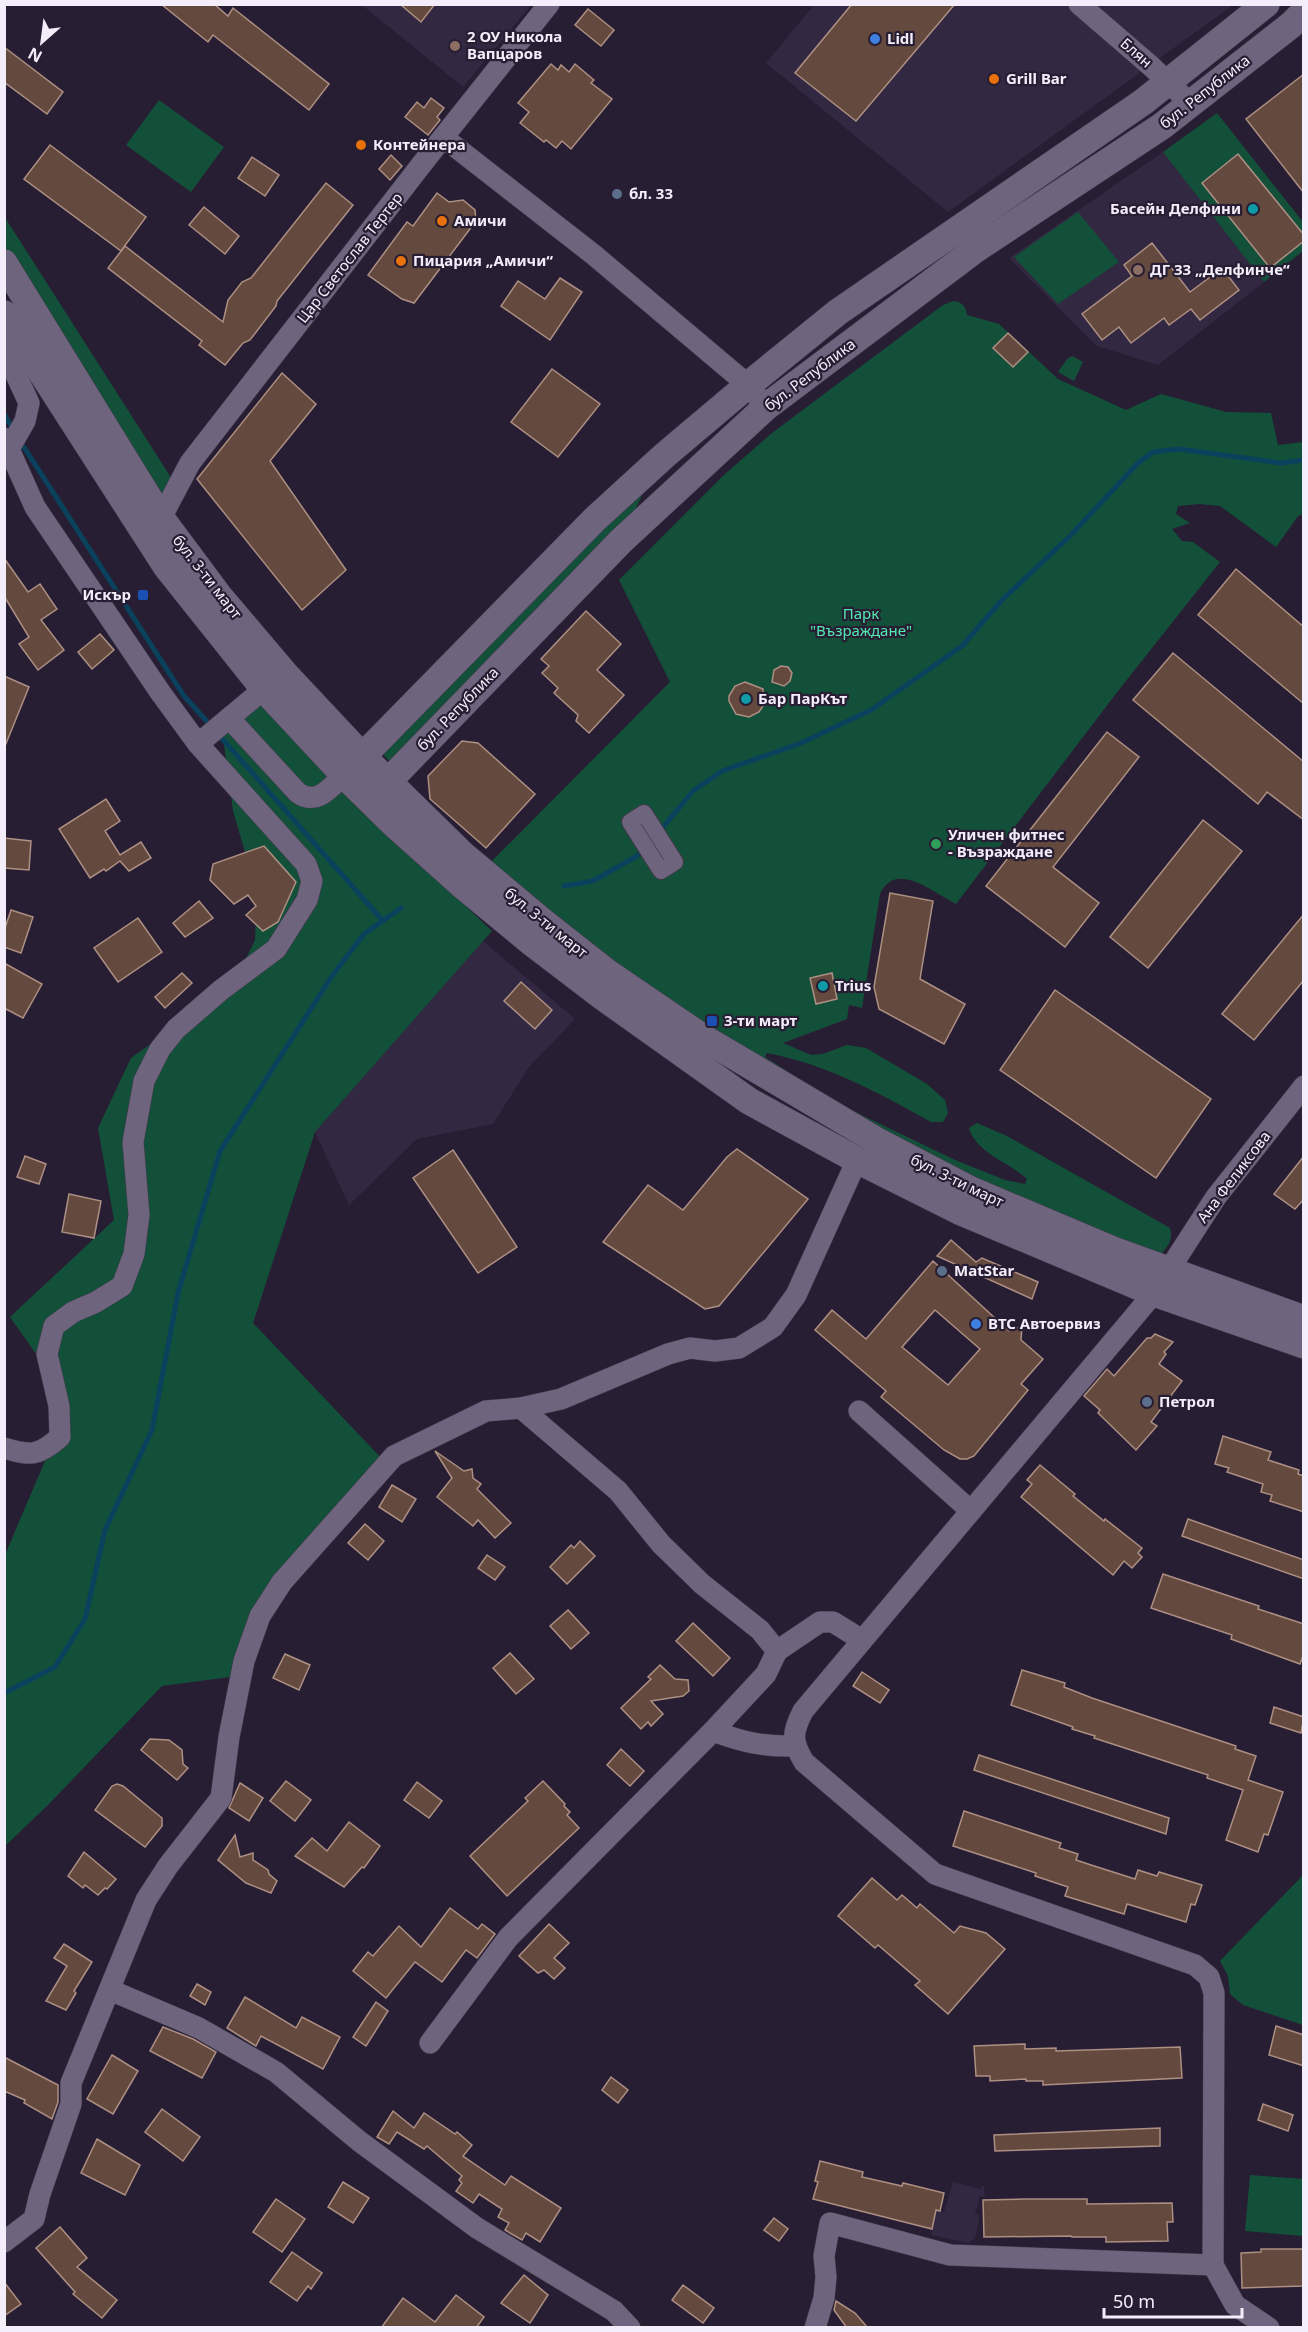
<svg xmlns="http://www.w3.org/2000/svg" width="1308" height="2332" font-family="'Noto Sans',sans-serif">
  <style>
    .built { fill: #332842 }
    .green { fill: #13503a }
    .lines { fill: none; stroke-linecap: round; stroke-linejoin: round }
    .stream { stroke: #0a415d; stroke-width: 5 }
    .building { fill: #64493e; stroke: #ad8f83; stroke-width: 1.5; fill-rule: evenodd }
    .pedestrian-casing { stroke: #423a4c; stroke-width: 18 }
    .minor-casing { stroke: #423a4c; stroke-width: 22 }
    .tertiary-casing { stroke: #423a4c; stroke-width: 28 }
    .pedestrian { stroke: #6e647d; stroke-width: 16 }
    .minor { stroke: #6e647d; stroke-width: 21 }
    .tertiary { stroke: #6e647d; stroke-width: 27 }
    .shop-dot { fill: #3f7fe0; stroke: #271e33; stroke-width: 2 }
    .education-dot { fill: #8d6e63; stroke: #271e33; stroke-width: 2 }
    .food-dot { fill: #e8710a; stroke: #271e33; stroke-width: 2 }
    .service-dot { fill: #5c6f8a; stroke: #271e33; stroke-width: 2 }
    .culture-dot { fill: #0f9aa8; stroke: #271e33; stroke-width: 2 }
    .transit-dot { fill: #1a4fb4; stroke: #271e33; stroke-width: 2 }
    .leisure-dot { fill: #2e9e5b; stroke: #271e33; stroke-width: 2 }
    .labels { text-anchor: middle; stroke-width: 4.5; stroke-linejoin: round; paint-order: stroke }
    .poi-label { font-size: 15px; font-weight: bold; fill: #f4eefc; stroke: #271e33; text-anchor: start }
    .street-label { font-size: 15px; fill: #f4eefc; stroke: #271e33 }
    .park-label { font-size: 15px; fill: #53e9b0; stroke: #271e33 }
  </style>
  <rect width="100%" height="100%" fill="#271e33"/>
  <!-- built -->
  <g class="built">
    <polygon points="362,5 531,5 463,87"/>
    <polygon points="814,5 1233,5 948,212 766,63"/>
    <polygon points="1163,152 1264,282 1158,365 1097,346 1009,258"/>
    <polygon points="483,941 575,1019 529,1067 493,1124 417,1139 349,1205 315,1132"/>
    <polygon points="953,2182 980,2189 982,2186 984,2186 985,2197 980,2196 975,2214 980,2215 975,2238 968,2243 931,2235 936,2210 944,2212"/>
  </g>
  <!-- green -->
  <g class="green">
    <polygon points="159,100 224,147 191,192 126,145"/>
    <polygon points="1217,113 1303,222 1303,251 1264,282 1163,152"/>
    <polygon points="1078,212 1119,262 1058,304 1014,257"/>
    <polygon points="4,216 177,487 161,518 5,263"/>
    <path d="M 953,301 C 962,302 966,306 967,315 L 999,324 L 1058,379 L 1126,410 L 1161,394 L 1226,412 L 1271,413 L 1278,445 L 1303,442 L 1303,514 L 1298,516 L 1276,547 L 1220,506 L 1199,504 L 1178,506 L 1176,514 L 1190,523 L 1172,529 L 1182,541 L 1193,542 L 1220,562 L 1118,691 L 956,904 C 932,892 896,860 880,894 L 862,1008 L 849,1005 L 847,1019 L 783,1043 L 811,1055 L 823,1054 L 847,1045 L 866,1048 L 927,1084 L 945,1100 L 948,1113 L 943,1122 L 931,1122 C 879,1093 826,1064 767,1053 L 765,1057 L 841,1105 L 955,1160 L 1005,1180 L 1025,1184 L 1027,1179 C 1009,1162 976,1153 969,1128 L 977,1123 L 1007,1136 L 1170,1228 C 1173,1239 1169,1245 1162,1253 L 1151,1254 L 962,1176 L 645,991 L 486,867 L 670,682 L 619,580 L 725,474 L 772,433 L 943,305 Z"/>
    <polygon points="1072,356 1083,362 1074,381 1058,372 1067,359"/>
    <polygon points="653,471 621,541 398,770 374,745"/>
    <polygon points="258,700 359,805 492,931 315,1132 253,1323 384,1461 264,1619 245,1675 162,1686 48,1805 5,1846 5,1555 70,1402 10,1317 114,1220 98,1128 131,1058 233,985 255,940 257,893 233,811 222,730"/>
    <polygon points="1303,1875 1303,2025 1243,2005 1230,1994 1228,1976 1220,1961"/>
    <polygon points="1250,2175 1303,2179 1303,2236 1245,2231"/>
  </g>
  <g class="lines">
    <!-- stream -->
    <g class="stream">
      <polyline points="4,414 14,431"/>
      <polyline points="20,441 184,696 212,727"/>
      <polyline points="218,734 383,921"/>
      <polyline points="659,832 693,791 722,771 801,743 871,710 962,646 1002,600 1071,535 1138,463 1153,452 1179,449 1281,463 1304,460"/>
      <polyline points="564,886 593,881 637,856 643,850"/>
      <polyline points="4,1693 55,1667 85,1619 105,1530 152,1430 178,1293 220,1151 332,976 364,934 401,908"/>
    </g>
  </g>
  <!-- building -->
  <g class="building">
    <polygon points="161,4 214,4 228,16 233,8 329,84 309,110 213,35 208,42"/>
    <polygon points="400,4 435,4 421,22"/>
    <polygon points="852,4 955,4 856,121 795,73"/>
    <polygon points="588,9 614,30 601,46 575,25"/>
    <polygon points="4,47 63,92 47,114 4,82"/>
    <polygon points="551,64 558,70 561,65 569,72 575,64 594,80 591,83 612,99 571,149 562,141 556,148 546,140 544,142 520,123 529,112 518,103"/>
    <polygon points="1304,74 1304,193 1246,119"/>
    <polygon points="431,98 444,108 437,117 440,120 428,135 405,117 417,102 424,108"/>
    <polygon points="50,145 146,217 121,251 24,179"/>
    <polygon points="1238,154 1304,235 1304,241 1270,268 1202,183"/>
    <polygon points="391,155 402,166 390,180 379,169"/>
    <polygon points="252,157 279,175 265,196 238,178"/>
    <polygon points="326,183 353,205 277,301 276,306 250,340 243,343 225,365 199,345 202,341 108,268 125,246 223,322 228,300 242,282 251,278"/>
    <polygon points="437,193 449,202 463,200 475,210 476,221 414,303 402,299 368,275 407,222 413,226"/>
    <polygon points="204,207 239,236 225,254 189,225"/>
    <polygon points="1152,243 1190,292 1222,268 1239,290 1200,320 1191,309 1169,325 1164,318 1131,343 1119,327 1102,340 1082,314 1132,276 1124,265"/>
    <polygon points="560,278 582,292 550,340 501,306 518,281 545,299"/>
    <polygon points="1008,333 1028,352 1013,367 993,348"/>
    <polygon points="552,369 600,404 558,457 511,422"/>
    <polygon points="282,373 316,404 270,461 346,570 302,610 197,479"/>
    <polygon points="4,558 28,592 40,584 57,609 41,620 64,650 38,670 19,644 29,637 4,596"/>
    <polygon points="1236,569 1304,627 1304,704 1198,615"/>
    <polygon points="586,611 621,644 597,670 624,695 589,733 576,721 578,715 554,693 558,688 542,673 549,666 541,659"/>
    <polygon points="100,634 114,650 92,669 78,652"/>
    <polygon points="1173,653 1304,762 1304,820 1267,792 1258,804 1133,700"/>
    <polygon points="781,666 788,667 792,673 790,681 784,686 772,682 774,670"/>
    <polygon points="4,676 29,687 5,746 4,746"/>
    <polygon points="745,682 763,689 763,706 759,712 749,717 736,714 729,701 729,696 735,686"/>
    <polygon points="1107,732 1139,757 1053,867 1099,903 1065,947 986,886"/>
    <polygon points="462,741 478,743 535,794 486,848 430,799 428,776"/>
    <polygon points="106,799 120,821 105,831 120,855 141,842 151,858 129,871 120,861 106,871 104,869 90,878 59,829"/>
    <polygon points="1203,820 1242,851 1148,968 1110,937"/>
    <polygon points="4,838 31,841 29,870 4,868"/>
    <polygon points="264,846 296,882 278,922 263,931 246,915 256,906 248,895 234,904 210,880 213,864"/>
    <polygon points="890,893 933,901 920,979 965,1004 944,1044 879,1009 874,987"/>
    <polygon points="199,901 213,918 185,937 173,923"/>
    <polygon points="11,910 33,917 21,953 4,947 4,931"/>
    <polygon points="1304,914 1304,980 1254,1040 1222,1014"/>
    <polygon points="138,918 162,952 118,982 94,948"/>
    <polygon points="4,963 42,984 23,1018 4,1008"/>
    <polygon points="182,973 192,983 165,1008 155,997"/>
    <polygon points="832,973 837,999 816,1004 810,978"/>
    <polygon points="521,982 552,1010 535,1029 504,1001"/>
    <polygon points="1055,990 1211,1099 1156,1178 1000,1070"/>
    <polygon points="737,1149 808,1199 719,1306 705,1309 603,1242 648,1185 683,1210 727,1157"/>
    <polygon points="453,1150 517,1247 478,1273 413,1178"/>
    <polygon points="25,1156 46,1164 39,1184 17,1177"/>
    <polygon points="1304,1156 1304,1199 1295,1209 1274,1194"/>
    <polygon points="69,1194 101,1201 94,1238 62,1232"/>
    <polygon points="951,1240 976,1262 982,1258 1038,1282 1032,1299 937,1256"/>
    <path d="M 933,1261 L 1009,1331 L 1022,1326 L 1021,1340 L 1043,1359 L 1021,1384 L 1028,1390 L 974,1456 L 967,1459 L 960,1459 L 944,1450 L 881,1397 L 886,1391 L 815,1330 L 832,1310 L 866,1339 ZM 935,1310 L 980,1349 L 948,1385 L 902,1347 Z"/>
    <polygon points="1155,1334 1173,1342 1164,1352 1166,1354 1159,1364 1182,1381 1151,1422 1157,1426 1136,1450 1098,1413 1100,1410 1084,1396 1107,1369 1114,1376 1147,1338 1151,1338"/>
    <polygon points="1223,1436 1271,1452 1268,1460 1299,1470 1298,1474 1304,1476 1304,1512 1270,1501 1272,1495 1261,1492 1263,1484 1227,1472 1229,1468 1215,1464"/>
    <polygon points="435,1451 464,1471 472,1469 473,1478 481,1484 477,1489 511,1523 495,1538 478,1520 473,1526 437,1497 452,1478"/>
    <polygon points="1040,1465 1075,1494 1073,1496 1104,1521 1105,1519 1142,1548 1138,1553 1142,1557 1132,1568 1124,1561 1113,1575 1021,1497 1032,1484 1027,1480"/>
    <polygon points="392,1485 416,1499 402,1522 379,1507"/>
    <polygon points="1188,1519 1304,1560 1304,1579 1182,1536"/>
    <polygon points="365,1524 384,1541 368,1560 348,1543"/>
    <polygon points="580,1541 595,1556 567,1584 550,1567 571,1545 574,1548"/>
    <polygon points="487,1555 505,1567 495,1580 478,1568"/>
    <polygon points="1163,1574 1259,1606 1258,1609 1304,1624 1304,1653 1300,1664 1231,1639 1232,1635 1151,1608"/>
    <polygon points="568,1610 589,1633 571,1649 550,1626"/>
    <polygon points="693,1623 730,1658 713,1676 676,1641"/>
    <polygon points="510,1653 534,1679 516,1694 493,1668"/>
    <polygon points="285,1654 310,1665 299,1690 273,1678"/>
    <polygon points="660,1665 675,1679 688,1680 689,1691 683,1696 651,1701 663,1714 651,1726 648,1722 641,1729 621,1708 651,1679 648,1677"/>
    <polygon points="1022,1670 1065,1683 1064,1687 1092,1698 1236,1746 1235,1749 1256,1756 1248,1780 1283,1792 1268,1835 1264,1834 1258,1852 1226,1840 1243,1790 1207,1778 1208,1775 1094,1738 1095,1736 1072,1729 1073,1727 1011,1705"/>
    <polygon points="862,1672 889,1690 880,1703 853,1686"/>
    <polygon points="1274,1707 1304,1717 1301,1733 1270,1723"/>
    <polygon points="150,1739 169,1740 182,1750 183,1764 188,1768 177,1780 141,1750"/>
    <polygon points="621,1749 644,1771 630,1786 607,1765"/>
    <polygon points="979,1755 1169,1818 1166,1834 974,1770"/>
    <polygon points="286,1781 311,1800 295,1821 270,1801"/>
    <polygon points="543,1781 565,1804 564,1806 570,1812 567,1815 579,1828 507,1896 470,1856 528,1801 525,1798"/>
    <polygon points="417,1782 442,1801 429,1818 404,1800"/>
    <polygon points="240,1783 263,1798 249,1821 229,1808"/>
    <polygon points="117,1784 123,1786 162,1818 162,1826 145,1847 95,1810 112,1786"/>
    <polygon points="964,1811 1061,1843 1059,1848 1078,1854 1076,1860 1088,1864 1135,1879 1138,1870 1157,1876 1159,1872 1202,1885 1195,1905 1191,1904 1186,1922 1127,1904 1124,1914 1065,1896 1068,1887 1035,1876 1036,1873 953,1846"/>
    <polygon points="349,1822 380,1846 364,1868 362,1867 344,1887 295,1856 312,1838 327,1851"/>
    <polygon points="235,1835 240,1857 253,1853 253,1860 268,1870 269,1874 277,1881 271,1893 246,1883 218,1860"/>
    <polygon points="84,1852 116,1879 107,1889 105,1888 98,1895 85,1885 83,1888 68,1876"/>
    <polygon points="872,1878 897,1900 902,1895 917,1908 920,1904 954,1933 960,1926 986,1933 1005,1949 948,2014 915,1985 920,1981 878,1945 875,1948 838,1916"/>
    <polygon points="450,1908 478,1929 482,1924 495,1934 477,1958 466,1950 442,1982 415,1962 386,1998 353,1971 368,1952 373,1956 399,1926 421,1947"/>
    <polygon points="549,1924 569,1943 554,1958 565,1968 554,1979 544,1970 538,1973 519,1956"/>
    <polygon points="64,1944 92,1962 74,1991 76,1993 66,2010 46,2001 67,1966 54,1958"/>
    <polygon points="197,1984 211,1992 205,2005 190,1996"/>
    <polygon points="245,1997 296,2028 302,2017 340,2037 323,2069 261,2036 256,2046 227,2028"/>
    <polygon points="376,2002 388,2011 366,2046 353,2037"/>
    <polygon points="1276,2026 1304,2035 1304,2066 1269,2055"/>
    <polygon points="163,2027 193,2039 216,2052 202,2078 150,2051"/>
    <polygon points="1025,2044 1025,2049 1056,2048 1056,2051 1180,2047 1182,2078 1043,2085 1043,2081 1026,2081 1026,2079 990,2081 990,2076 976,2076 974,2046"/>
    <polygon points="112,2055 138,2071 113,2114 87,2099"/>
    <polygon points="4,2057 58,2085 58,2102 52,2119 24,2103 25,2100 4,2091"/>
    <polygon points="611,2077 628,2090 618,2103 602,2090"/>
    <polygon points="1263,2104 1293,2115 1288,2131 1258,2120"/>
    <polygon points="162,2109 200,2137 183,2161 145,2132"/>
    <polygon points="393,2111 414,2128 424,2113 455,2134 457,2132 472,2145 463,2156 505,2185 511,2176 561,2208 540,2242 526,2233 522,2240 505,2230 509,2223 498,2217 502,2209 479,2194 473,2203 456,2191 462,2183 459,2180 462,2176 427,2146 424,2149 397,2132 389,2144 377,2137"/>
    <polygon points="1160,2128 1160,2146 995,2151 994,2135"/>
    <polygon points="97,2139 140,2165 125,2195 81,2173"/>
    <polygon points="820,2161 863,2172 862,2177 902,2186 903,2183 944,2193 940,2211 936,2210 932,2229 813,2199 818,2182 815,2181"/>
    <polygon points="343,2182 369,2198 353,2223 328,2207"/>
    <polygon points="276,2199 305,2219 282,2252 253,2232"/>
    <polygon points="1026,2199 1087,2199 1087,2204 1172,2203 1173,2222 1167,2222 1168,2241 1106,2242 1106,2237 1072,2237 1071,2236 984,2237 983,2200"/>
    <polygon points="774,2218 788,2229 779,2241 764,2230"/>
    <polygon points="60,2227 87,2258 77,2267 117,2300 102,2318 73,2294 75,2292 36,2248"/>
    <polygon points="1261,2249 1304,2249 1304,2286 1242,2288 1241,2253 1261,2252"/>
    <polygon points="292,2252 322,2273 311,2289 308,2286 297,2301 270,2282"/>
    <polygon points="524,2275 548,2295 530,2323 501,2303"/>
    <polygon points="4,2282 21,2304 4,2316"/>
    <polygon points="683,2285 714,2308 703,2323 672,2300"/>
    <polygon points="456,2295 484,2317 476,2328 381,2328 403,2298 435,2322"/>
    <polygon points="836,2301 855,2313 868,2328 847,2328 834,2310"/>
  </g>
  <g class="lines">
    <defs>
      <polygon id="pedestrian" points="644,813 675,862 661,871 630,822"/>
      <g id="minor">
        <polyline points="1079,4 1152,67 1191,104"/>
        <polyline points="444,138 594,255 748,385 766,407"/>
        <polyline points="4,349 29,403 25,421 5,456"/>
        <path d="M 4,438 L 35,507 L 160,692 L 198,744 L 306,864 L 312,881 L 307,900 L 276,949 L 221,990 L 176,1029 L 160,1049 L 144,1081 L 133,1142 L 139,1215 L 134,1254 L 122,1286 L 96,1302 L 73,1312 L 54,1326 L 47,1354 L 59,1406 L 60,1437 C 39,1456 31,1456 4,1448"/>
        <polyline points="161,518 190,463 425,160 549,4"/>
        <path d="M 229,718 L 298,793 C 317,806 330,788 344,775"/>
        <polyline points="198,744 264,689"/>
        <polyline points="859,1411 971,1511"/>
        <polyline points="777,1651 820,1622 833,1622 862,1640"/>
        <path d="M 713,1731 C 742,1742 764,1747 794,1746"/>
        <polyline points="110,1990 199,2028 276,2072 359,2141 477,2228 614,2311 630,2328"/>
        <polyline points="430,2043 508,1938 713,1731 766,1674 777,1651 760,1630 702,1584 661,1544 618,1491 521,1408"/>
        <polyline points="4,2242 34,2219 40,2194 71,2104 71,2083 146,1900 168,1866 221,1798 229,1737 244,1661 260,1616 282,1582 394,1456 486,1411 521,1408 561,1399 668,1354 690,1348 715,1351 739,1348 773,1327 796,1295 857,1160"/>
        <polyline points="815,2328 824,2298 826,2277 824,2256 830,2223 950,2255 1213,2265"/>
        <path d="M 1269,2328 L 1235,2305 L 1213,2265 L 1214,1993 L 1209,1977 L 1195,1965 L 935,1874 L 804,1762 C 791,1740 792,1733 803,1711 L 1154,1293 L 1216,1197 L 1304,1086"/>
      </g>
      <g id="tertiary">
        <polyline points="4,263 161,518 219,596 286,675 362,756 462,854 542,921 608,973 702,1037 879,1142 971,1190 1113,1250 1304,1319"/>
        <polyline points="4,314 166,566 264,689 344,775 396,826 462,885 531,942 603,997 749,1101 857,1160 959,1211 1154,1293 1304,1345"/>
        <polyline points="351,768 595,519 665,455 748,385 838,312 1143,102 1266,4"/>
        <polyline points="377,793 621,541 766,407 976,249 1162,126 1291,25 1304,12"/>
      </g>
    </defs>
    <!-- pedestrian casing -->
    <use href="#pedestrian" class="pedestrian-casing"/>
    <!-- minor casing -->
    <use href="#minor" class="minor-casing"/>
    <!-- tertiary casing -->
    <use href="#tertiary" class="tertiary-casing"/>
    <!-- pedestrian -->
    <use href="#pedestrian" class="pedestrian"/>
    <!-- minor -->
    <use href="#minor" class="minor"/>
    <!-- tertiary -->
    <use href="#tertiary" class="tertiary"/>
  </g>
  <!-- markers -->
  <g class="shop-dot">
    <circle cx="875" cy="39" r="6"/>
    <circle cx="976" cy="1324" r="6"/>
  </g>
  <g class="education-dot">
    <circle cx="455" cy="46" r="6"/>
    <circle cx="1138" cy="270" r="6"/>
  </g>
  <g class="food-dot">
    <circle cx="994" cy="79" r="6"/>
    <circle cx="361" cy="145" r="6"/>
    <circle cx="442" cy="221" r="6"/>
    <circle cx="401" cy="261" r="6"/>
  </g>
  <g class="service-dot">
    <circle cx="617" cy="194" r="6"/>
    <circle cx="942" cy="1271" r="6"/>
    <circle cx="1147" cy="1402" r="6"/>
  </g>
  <g class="culture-dot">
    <circle cx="1253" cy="209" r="6"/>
    <circle cx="746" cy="699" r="6"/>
    <circle cx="823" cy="986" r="6"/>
  </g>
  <g class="transit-dot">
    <rect x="137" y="589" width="12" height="12" rx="3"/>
    <rect x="706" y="1015" width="12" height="12" rx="3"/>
  </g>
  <circle class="leisure-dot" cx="936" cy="844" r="6"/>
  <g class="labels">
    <!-- poi labels -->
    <g class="poi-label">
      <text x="467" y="42">2 ОУ Никола<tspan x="467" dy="17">Вапцаров</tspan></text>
      <text x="887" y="44">Lidl</text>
      <text x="1006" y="84">Grill Bar</text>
      <text x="373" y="150">Контейнера</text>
      <text x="629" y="199">бл. 33</text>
      <text x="1241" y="214" text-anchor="end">Басейн Делфини</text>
      <text x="454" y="226">Амичи</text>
      <text x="413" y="266">Пицария „Амичи“</text>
      <text x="1150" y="275">ДГ 33 „Делфинче“</text>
      <text x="131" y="600" text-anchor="end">Искър</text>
      <text x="758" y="704">Бар ПарКът</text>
      <text x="948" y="840">Уличен фитнес<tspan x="948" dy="17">- Възраждане</tspan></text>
      <text x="835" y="991">Trius</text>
      <text x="724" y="1026">3-ти март</text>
      <text x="954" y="1276">MatStar</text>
      <text x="988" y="1329">ВТС Автоервиз</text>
      <text x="1159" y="1407">Петрол</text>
    </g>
    <!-- street labels -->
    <g class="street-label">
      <text transform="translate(1136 53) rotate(41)" y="5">Блян</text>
      <text transform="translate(1205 92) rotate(-38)" y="5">бул. Република</text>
      <text transform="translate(350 258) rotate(-52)" y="5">Цар Светослав Тертер</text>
      <text transform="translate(810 375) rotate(-37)" y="5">бул. Република</text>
      <text transform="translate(207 577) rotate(52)" y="5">бул. 3-ти март</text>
      <text transform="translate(458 709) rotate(-46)" y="5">бул. Република</text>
      <text transform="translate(546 923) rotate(39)" y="5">бул. 3-ти март</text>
      <text transform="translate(1234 1177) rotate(-53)" y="5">Ана Феликсова</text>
      <text transform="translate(957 1181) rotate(26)" y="5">бул. 3-ти март</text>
    </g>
    <!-- park labels -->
    <g class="park-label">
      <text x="861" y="619">Парк<tspan x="861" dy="17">"Възраждане"</tspan></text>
    </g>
  </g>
  <!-- border -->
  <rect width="1308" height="2332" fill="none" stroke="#f4eefc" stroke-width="12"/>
  <!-- north arrow -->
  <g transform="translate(42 42) rotate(208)" stroke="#271e33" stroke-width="4.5" paint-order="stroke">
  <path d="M0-4.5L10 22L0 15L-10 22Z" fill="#f4eefc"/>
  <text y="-9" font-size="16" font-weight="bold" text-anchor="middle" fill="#f4eefc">N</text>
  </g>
  <!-- scale -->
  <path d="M1104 2308v9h138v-9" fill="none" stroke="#f4eefc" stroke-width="3"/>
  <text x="1113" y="2308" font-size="18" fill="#f4eefc" stroke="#271e33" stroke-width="4.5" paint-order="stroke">50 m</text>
</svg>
